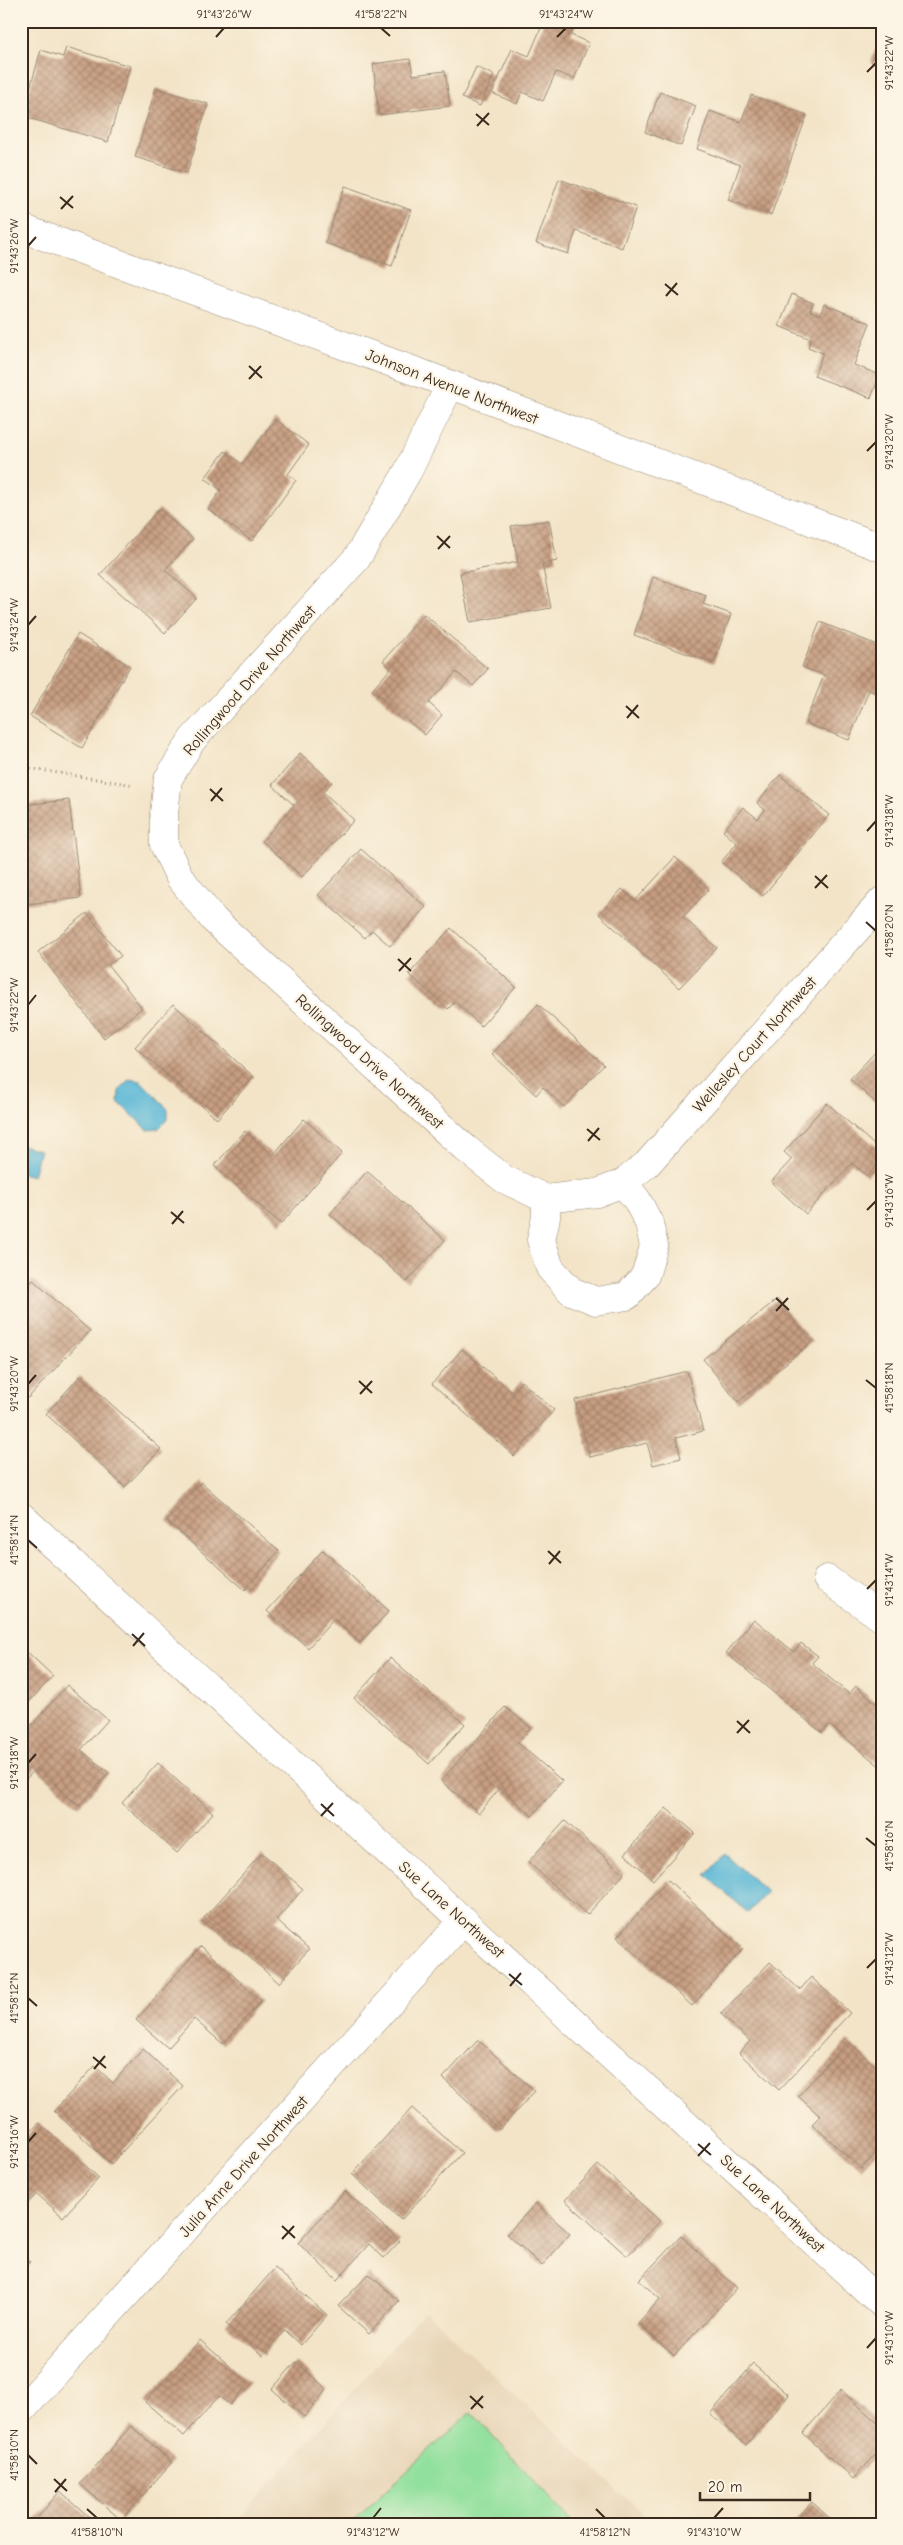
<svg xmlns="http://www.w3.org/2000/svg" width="903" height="2545" font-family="'Comic Neue',sans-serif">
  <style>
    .built { fill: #e8d5b7 }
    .pitch { fill: #92e09d; stroke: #66855e }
    .water { fill: #56b6d5; stroke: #48707a }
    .building { fill: url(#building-cross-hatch) }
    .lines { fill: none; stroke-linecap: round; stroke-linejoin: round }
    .minor-casing { stroke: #978773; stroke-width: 29 }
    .tertiary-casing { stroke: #978773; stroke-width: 29 }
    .path { stroke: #978773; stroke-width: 3; stroke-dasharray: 1 4; stroke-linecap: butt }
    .minor { stroke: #fff; stroke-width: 28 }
    .tertiary { stroke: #fff; stroke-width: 28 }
    .ticks { fill: none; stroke: #3b2a1e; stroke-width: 2 }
    .labels { text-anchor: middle; stroke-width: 4.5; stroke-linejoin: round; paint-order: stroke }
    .street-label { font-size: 16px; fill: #3b2a1e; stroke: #fcf5e5 }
    .neatline { fill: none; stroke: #3b2a1e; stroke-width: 2 }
    .ticks-label { font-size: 12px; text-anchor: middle; fill: #3b2a1e }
  </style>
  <defs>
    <pattern id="building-cross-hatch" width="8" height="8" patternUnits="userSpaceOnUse" patternTransform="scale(1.25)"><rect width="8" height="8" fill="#c79e81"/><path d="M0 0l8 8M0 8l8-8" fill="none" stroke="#a38169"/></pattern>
  </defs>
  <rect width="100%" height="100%" fill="#fcf5e5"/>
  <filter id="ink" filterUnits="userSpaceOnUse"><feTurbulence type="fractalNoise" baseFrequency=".02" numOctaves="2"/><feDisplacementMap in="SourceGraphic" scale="10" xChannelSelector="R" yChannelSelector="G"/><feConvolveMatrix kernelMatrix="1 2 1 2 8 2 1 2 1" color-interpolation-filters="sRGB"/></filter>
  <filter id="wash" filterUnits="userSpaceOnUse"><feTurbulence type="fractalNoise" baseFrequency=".0096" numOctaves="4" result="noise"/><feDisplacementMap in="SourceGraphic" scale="20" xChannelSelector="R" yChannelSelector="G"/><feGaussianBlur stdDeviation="1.12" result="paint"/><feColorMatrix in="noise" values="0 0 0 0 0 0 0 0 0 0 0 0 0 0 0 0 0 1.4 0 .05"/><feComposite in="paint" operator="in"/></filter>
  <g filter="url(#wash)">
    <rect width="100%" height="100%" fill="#f3e4c8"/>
    <!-- built -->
    <polygon class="built" points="425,2311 654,2524 234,2524"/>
    <!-- pitch -->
    <polygon class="pitch" points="471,2412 574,2524 350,2524"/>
    <!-- water -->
    <g class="water">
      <polygon points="129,1079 141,1081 168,1109 168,1119 158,1129 148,1130 118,1102 119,1091"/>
      <polygon points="21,1145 40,1150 33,1176 21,1173"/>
      <polygon points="725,1854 767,1892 748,1913 706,1875"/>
    </g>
    <g id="blocks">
      <!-- building -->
      <g class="building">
        <polygon points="544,21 577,21 571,35 589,43 574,79 556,72 543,101 522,92 517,104 492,93 512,49 529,56"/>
        <polygon points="881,33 882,33 882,66 871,62"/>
        <polygon points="66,47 130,66 108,142 22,116 41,50 63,57"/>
        <polygon points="410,59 413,75 445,71 450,106 379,115 373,64"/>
        <polygon points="476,67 494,75 480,106 462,98"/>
        <polygon points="156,88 208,104 187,173 135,157"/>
        <polygon points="660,92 696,106 681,146 645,132"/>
        <polygon points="751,95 807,115 771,215 728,200 740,165 697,149 710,111 741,122"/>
        <polygon points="559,179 636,207 622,248 576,231 568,254 536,243"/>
        <polygon points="345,186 411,210 392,266 325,243"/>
        <polygon points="792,294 813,303 810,311 820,315 824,304 870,323 854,365 880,375 871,398 814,376 823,353 808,347 811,339 779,326"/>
        <polygon points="275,419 309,445 288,474 296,480 252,541 208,509 221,490 205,478 225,451 242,464"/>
        <polygon points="159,509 193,539 165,570 197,598 165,633 100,575"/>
        <polygon points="549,520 557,561 542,564 551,608 470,622 460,573 518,562 511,526"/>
        <polygon points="653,577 706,595 703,604 731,614 714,663 634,635"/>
        <polygon points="424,614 488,669 473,686 456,672 429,703 442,715 425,735 372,690 391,668 383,661"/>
        <polygon points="820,622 882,647 882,695 869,690 849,740 805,723 824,675 802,667"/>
        <polygon points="78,634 130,666 82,748 30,716"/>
        <polygon points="300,753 332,782 323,792 354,820 302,877 262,841 294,805 272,785"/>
        <polygon points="780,775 829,815 763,896 721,862 737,843 723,831 743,807 758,819 765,810 757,803"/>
        <polygon points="69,800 81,898 26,904 21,864 21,805"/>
        <polygon points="361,849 426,907 390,946 372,930 365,938 318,895"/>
        <polygon points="675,857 709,889 683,917 717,948 679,988 599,914 622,889 635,901"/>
        <polygon points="87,913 121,956 108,965 142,1008 104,1038 38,952"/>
        <polygon points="451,928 516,987 481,1026 455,1002 448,1009 409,974"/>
        <polygon points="173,1004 254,1077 217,1119 135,1047"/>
        <polygon points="538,1004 604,1065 564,1107 543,1087 536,1095 492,1054"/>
        <polygon points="882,1045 882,1109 850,1079"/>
        <polygon points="827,1103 882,1152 882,1160 867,1176 852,1163 806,1214 771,1182 792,1159 784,1152"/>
        <polygon points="304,1119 342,1153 281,1224 214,1166 245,1131 273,1155"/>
        <polygon points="367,1171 445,1240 407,1282 330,1214"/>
        <polygon points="33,1280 90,1331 28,1398 21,1392 21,1347 25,1343 21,1339 21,1293"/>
        <polygon points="777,1299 812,1342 738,1402 703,1359"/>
        <polygon points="462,1349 512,1392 521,1381 554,1410 514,1456 432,1384"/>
        <polygon points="687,1371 703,1431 676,1438 681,1458 653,1465 647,1443 590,1457 575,1400"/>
        <polygon points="80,1376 161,1449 125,1487 46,1414"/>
        <polygon points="201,1482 279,1551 245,1590 167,1521"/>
        <polygon points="323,1550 389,1611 360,1643 334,1619 308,1648 267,1611"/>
        <polygon points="754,1619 794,1652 801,1643 818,1656 812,1663 849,1694 856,1686 882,1708 882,1768 829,1725 822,1733 726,1653"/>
        <polygon points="23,1648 53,1676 21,1711 21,1650"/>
        <polygon points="390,1658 465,1724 429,1764 354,1698"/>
        <polygon points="67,1685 108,1720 81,1750 109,1773 79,1806 36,1768 26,1779 21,1776 21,1737"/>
        <polygon points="505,1707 531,1728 518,1743 562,1781 532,1816 500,1788 479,1813 441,1781"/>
        <polygon points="158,1763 213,1813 177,1853 122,1803"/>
        <polygon points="666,1808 695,1833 653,1880 625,1854"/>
        <polygon points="565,1821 624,1874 587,1915 528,1862"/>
        <polygon points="262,1853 303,1889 276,1920 309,1949 279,1983 204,1918"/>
        <polygon points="668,1880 743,1949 692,2006 617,1937"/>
        <polygon points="201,1946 261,2001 223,2044 194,2019 168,2048 136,2020"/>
        <polygon points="770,1962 800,1990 811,1977 850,2013 779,2090 739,2053 750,2041 721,2014"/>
        <polygon points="478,2040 535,2091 499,2130 443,2078"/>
        <polygon points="848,2041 882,2072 882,2147 861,2169 812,2124 820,2116 798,2096"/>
        <polygon points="143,2049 183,2086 111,2164 54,2111 95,2066 113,2083"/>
        <polygon points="412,2108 462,2153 401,2220 352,2174"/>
        <polygon points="39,2123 99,2178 63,2217 37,2194 21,2210 21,2142"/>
        <polygon points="598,2165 660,2221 627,2256 565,2200"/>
        <polygon points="345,2191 400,2241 384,2258 369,2244 337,2280 298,2243"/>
        <polygon points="536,2203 570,2234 542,2266 507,2234"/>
        <polygon points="681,2236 737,2288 674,2356 638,2323 660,2299 639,2280"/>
        <polygon points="21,2254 30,2262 21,2271"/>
        <polygon points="275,2268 327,2315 301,2345 285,2330 263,2356 226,2324"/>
        <polygon points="369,2274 399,2301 369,2334 338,2306"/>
        <polygon points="200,2340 249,2383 230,2405 219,2396 184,2436 145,2402"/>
        <polygon points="296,2362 327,2389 304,2417 272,2389"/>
        <polygon points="753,2364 789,2395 746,2445 710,2414"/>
        <polygon points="841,2390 882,2427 882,2448 853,2479 803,2433"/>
        <polygon points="131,2426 172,2462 121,2520 80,2484"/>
        <polygon points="60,2491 97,2524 32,2524"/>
        <polygon points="812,2502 836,2524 792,2524"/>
      </g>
    </g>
  </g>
  <g filter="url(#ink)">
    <use href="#blocks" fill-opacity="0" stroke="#978773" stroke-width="1"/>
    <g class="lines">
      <defs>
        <g id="minor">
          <polyline points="450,385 408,471 357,558 192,740 168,779 164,813 164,845 180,878 214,920 465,1148 504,1179 546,1199"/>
          <polyline points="623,1183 637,1200 649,1223 654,1246 645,1276 627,1296 596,1301 571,1291 550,1268 541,1240 546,1217 546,1199 597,1193 623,1183 647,1164 882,901"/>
          <polyline points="21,1516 882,2304"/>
          <polyline points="827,1579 882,1618"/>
          <polyline points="21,2411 464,1920"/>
        </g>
        <polyline id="tertiary" points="21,228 420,373 882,548"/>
      </defs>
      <!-- minor casing -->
      <use href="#minor" class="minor-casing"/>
      <!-- tertiary casing -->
      <use href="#tertiary" class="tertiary-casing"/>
      <!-- path -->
      <polyline class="path" points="21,767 134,785"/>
      <!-- minor -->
      <use href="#minor" class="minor"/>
      <!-- tertiary -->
      <use href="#tertiary" class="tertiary"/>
    </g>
  </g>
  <!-- ticks -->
  <path class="ticks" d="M 381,28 L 390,36M 216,37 L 224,28M 557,37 L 566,28M 867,72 L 876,63M 476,114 L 489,125M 477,126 L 489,113M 60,197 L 73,208M 61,209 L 73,196M 28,246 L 36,237M 665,284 L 678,295M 666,296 L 677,283M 249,366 L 262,378M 249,379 L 261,366M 867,451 L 876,442M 437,536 L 450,548M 438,549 L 450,536M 28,625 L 36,616M 626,706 L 639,718M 627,718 L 638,705M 210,789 L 223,801M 211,801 L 222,788M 867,831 L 876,821M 815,876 L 828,888M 815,888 L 827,875M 866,922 L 876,931M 398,959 L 411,971M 399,971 L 411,958M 28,1005 L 36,995M 587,1129 L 600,1140M 588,1141 L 599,1128M 867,1210 L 876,1201M 171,1212 L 184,1223M 172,1224 L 183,1211M 776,1298 L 789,1310M 776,1311 L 788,1298M 866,1380 L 876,1388M 359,1381 L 372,1393M 28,1384 L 36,1375M 360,1394 L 372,1381M 28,1540 L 37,1548M 548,1551 L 561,1563M 549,1564 L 560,1551M 867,1589 L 876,1580M 132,1634 L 145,1646M 133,1646 L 144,1633M 737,1721 L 750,1733M 737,1733 L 749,1720M 28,1763 L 36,1754M 321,1804 L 334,1816M 321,1816 L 333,1803M 866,1838 L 876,1846M 867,1968 L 876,1959M 509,1974 L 522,1985M 510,1986 L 521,1973M 28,1998 L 37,2006M 93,2057 L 106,2068M 94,2069 L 105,2056M 28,2142 L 36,2133M 698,2144 L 711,2155M 698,2156 L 710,2143M 282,2226 L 295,2238M 282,2239 L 294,2226M 867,2348 L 876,2338M 470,2396 L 483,2408M 471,2409 L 483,2396M 28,2455 L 37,2464M 54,2479 L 67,2491M 55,2492 L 66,2479M 87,2509 L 97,2518M 596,2509 L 605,2518M 373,2518 L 381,2508M 714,2518 L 723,2508"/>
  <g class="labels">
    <!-- street labels -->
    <g class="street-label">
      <text transform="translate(452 386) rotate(21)" y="6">Johnson Avenue Northwest</text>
      <text transform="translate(249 680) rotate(-49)" y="6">Rollingwood Drive Northwest</text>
      <text transform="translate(754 1044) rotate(-48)" y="6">Wellesley Court Northwest</text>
      <text transform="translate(370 1061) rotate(42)" y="6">Rollingwood Drive Northwest</text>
      <text transform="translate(452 1909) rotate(42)" y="6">Sue Lane Northwest</text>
      <text transform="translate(243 2166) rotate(-48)" y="6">Julia Anne Drive Northwest</text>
      <text transform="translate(773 2203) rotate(43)" y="6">Sue Lane Northwest</text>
    </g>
  </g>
  <!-- margin -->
  <rect width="903" height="2545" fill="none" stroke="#fcf5e5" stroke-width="55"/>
  <!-- scale -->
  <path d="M700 2492v8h110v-8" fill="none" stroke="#3b2a1e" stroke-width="2.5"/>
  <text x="708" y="2492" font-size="15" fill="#3b2a1e" stroke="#fcf5e5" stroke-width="4" paint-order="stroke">20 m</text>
  <rect x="28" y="28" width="848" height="2490" class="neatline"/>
  <g class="ticks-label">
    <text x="224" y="18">91°43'26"W</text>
    <text x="381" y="18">41°58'22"N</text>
    <text x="566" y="18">91°43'24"W</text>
    <text transform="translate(889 63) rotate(-90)" y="4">91°43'22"W</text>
    <text transform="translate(14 246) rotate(-90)" y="4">91°43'26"W</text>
    <text transform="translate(889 442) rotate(-90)" y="4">91°43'20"W</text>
    <text transform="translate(14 625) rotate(-90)" y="4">91°43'24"W</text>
    <text transform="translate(889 821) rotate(-90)" y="4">91°43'18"W</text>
    <text transform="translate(889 931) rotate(-90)" y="4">41°58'20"N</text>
    <text transform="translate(14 1005) rotate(-90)" y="4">91°43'22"W</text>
    <text transform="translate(889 1201) rotate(-90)" y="4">91°43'16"W</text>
    <text transform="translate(14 1384) rotate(-90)" y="4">91°43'20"W</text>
    <text transform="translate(889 1388) rotate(-90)" y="4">41°58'18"N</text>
    <text transform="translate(14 1540) rotate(-90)" y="4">41°58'14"N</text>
    <text transform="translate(889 1580) rotate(-90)" y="4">91°43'14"W</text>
    <text transform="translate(14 1763) rotate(-90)" y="4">91°43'18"W</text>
    <text transform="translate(889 1846) rotate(-90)" y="4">41°58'16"N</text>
    <text transform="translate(889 1959) rotate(-90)" y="4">91°43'12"W</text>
    <text transform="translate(14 1998) rotate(-90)" y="4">41°58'12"N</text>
    <text transform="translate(14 2142) rotate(-90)" y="4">91°43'16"W</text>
    <text transform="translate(889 2338) rotate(-90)" y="4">91°43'10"W</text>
    <text transform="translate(14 2455) rotate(-90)" y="4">41°58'10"N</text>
    <text x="97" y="2536">41°58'10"N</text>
    <text x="373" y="2536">91°43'12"W</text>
    <text x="605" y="2536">41°58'12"N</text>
    <text x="714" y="2536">91°43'10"W</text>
  </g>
</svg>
